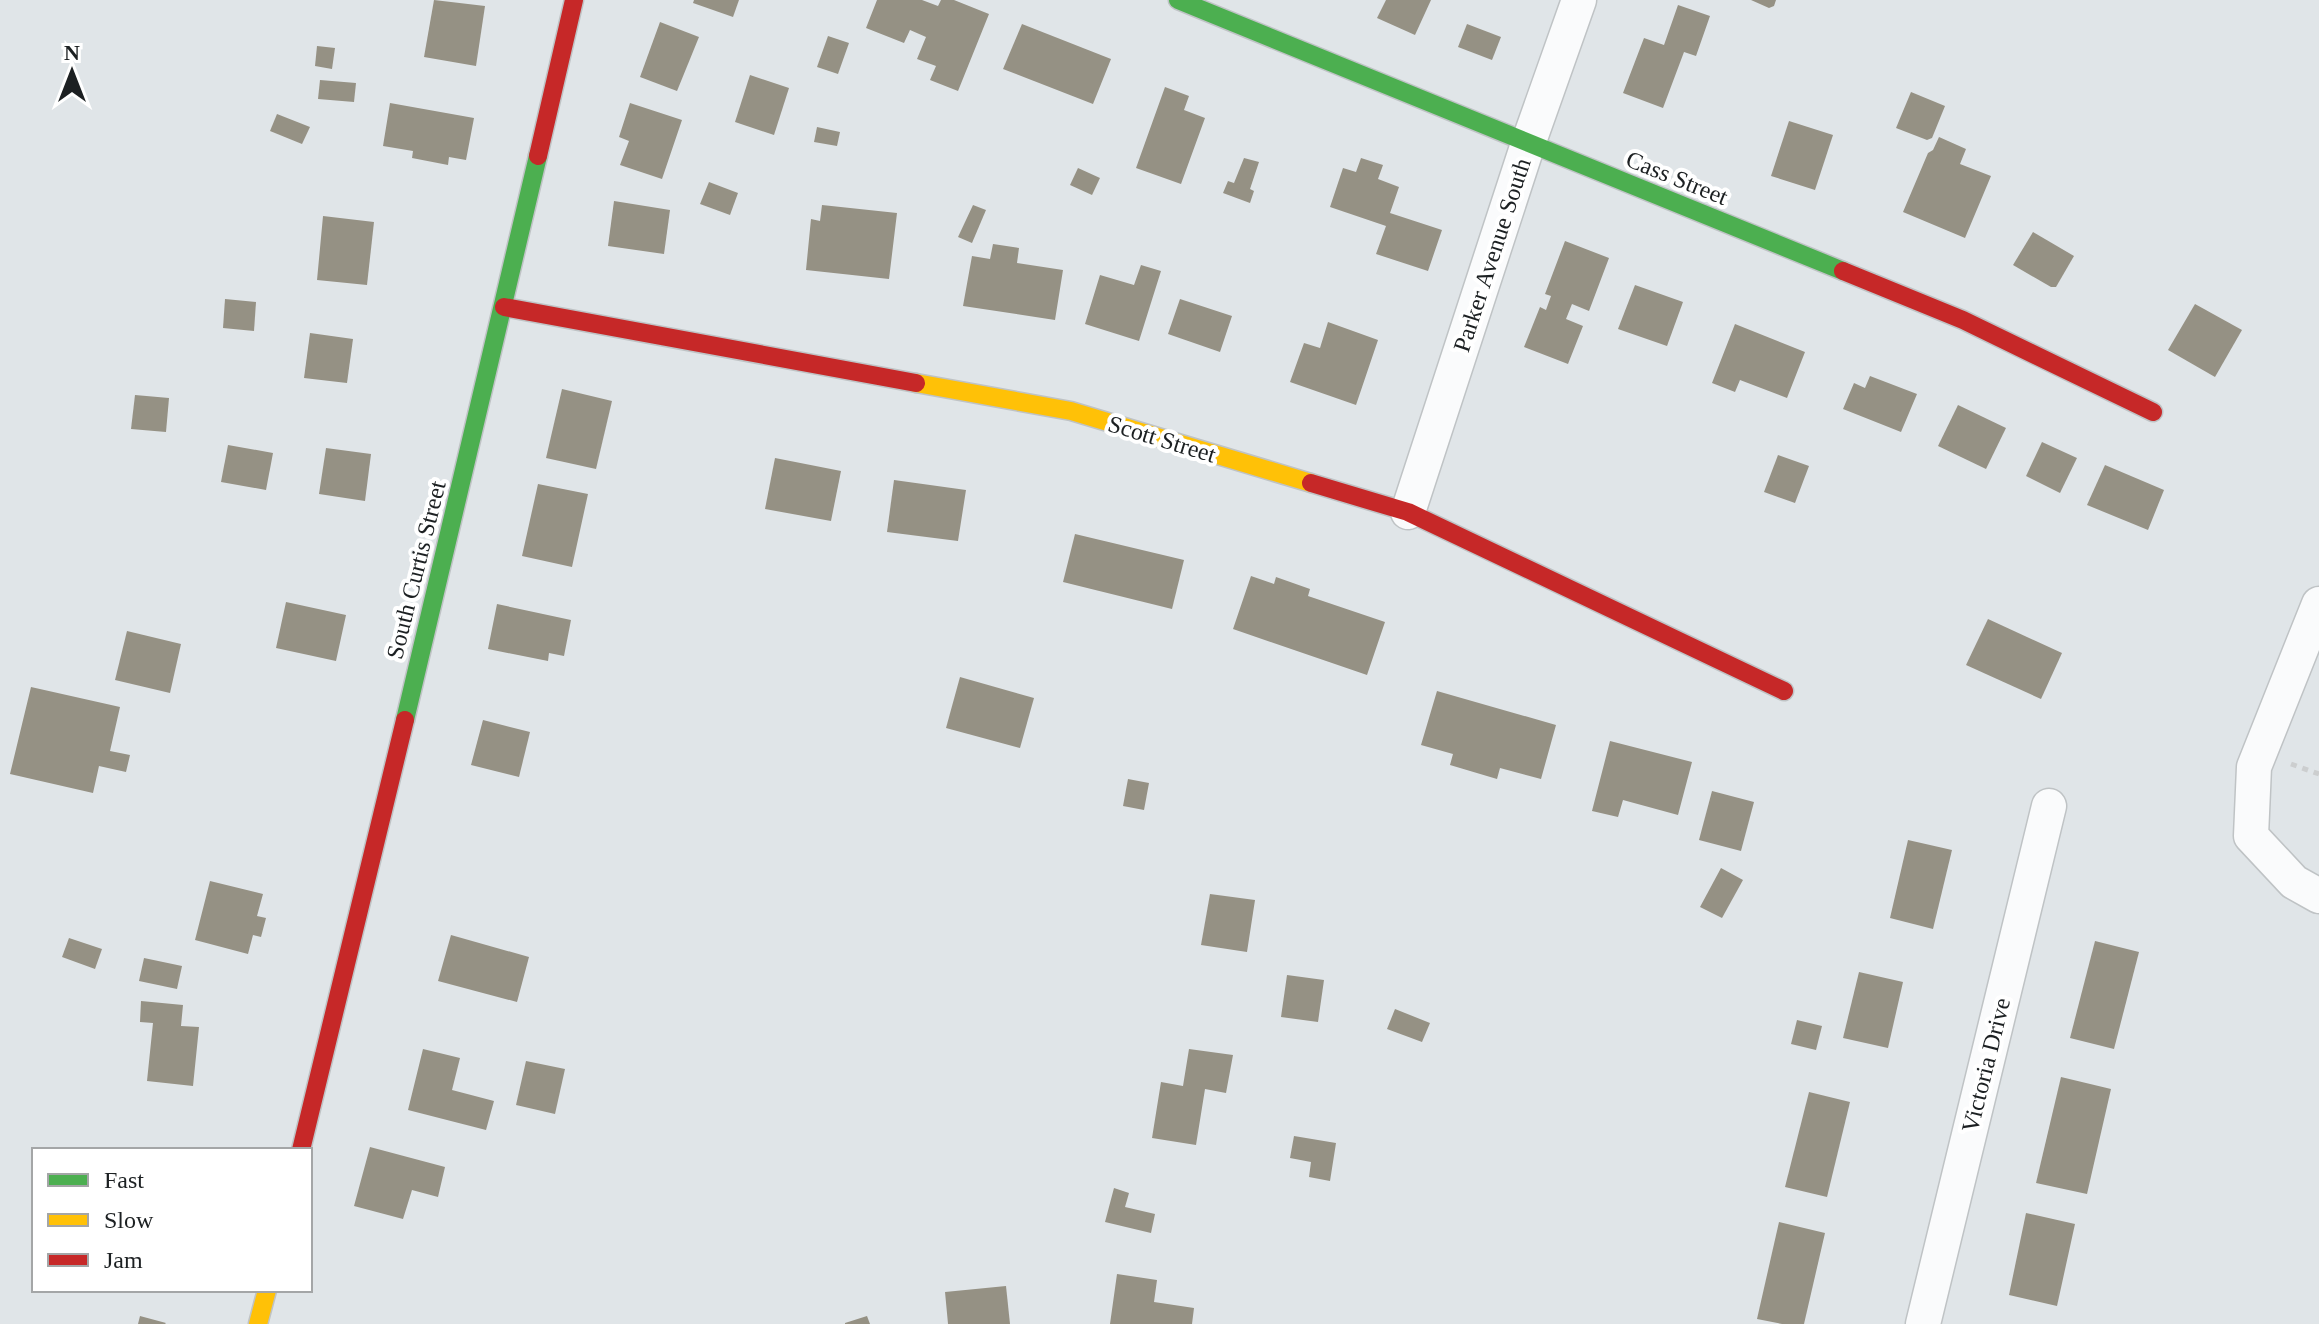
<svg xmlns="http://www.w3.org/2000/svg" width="2319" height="1324" font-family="'Times New Roman',serif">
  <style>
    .building { fill: #959184 }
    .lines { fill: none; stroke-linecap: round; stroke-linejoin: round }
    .street-casing { stroke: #bfc3c5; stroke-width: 37 }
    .fast-casing { stroke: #bfc3c5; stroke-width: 21 }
    .slow-casing { stroke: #bfc3c5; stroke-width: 21 }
    .jam-casing { stroke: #bfc3c5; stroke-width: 21 }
    .path { stroke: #cccecf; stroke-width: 5; stroke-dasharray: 6 6; stroke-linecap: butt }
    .street { stroke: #fafbfc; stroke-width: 34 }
    .fast { stroke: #4caf50; stroke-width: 18 }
    .slow { stroke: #ffc107; stroke-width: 18 }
    .jam { stroke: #c62828; stroke-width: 18 }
    .labels { text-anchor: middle; stroke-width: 8; stroke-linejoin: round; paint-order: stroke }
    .street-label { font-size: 24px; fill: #1c2022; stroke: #fff }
  </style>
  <rect width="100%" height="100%" fill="#e0e5e8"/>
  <!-- building -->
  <g class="building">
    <polygon points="434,0 485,6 476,66 424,57"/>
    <polygon points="694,0 739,0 733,17 693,3"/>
    <polygon points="877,0 922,0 938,6 941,0 954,0 989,14 958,91 930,80 936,66 917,59 926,37 910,30 904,43 866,28"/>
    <polygon points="1386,0 1431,0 1415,35 1377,18"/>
    <polygon points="1751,0 1776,0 1774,6 1769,8"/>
    <polygon points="1678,5 1710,16 1696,56 1684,52 1663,108 1623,93 1644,38 1664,45"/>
    <polygon points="660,22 699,37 677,91 640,77"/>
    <polygon points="1022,24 1111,59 1093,104 1003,69"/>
    <polygon points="1467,24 1501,37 1492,60 1458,47"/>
    <polygon points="828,36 849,43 838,74 817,67"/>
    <polygon points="317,46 335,48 332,69 315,66"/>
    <polygon points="750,75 789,88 774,135 735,122"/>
    <polygon points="320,80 356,83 354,102 318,99"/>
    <polygon points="1165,87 1189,96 1184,110 1205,118 1181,184 1136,168"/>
    <polygon points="1911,92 1945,106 1932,138 1927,140 1896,128"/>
    <polygon points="390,103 474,118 466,160 449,157 448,165 412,158 413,151 383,146"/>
    <polygon points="630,103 682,120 662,179 620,165 629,141 619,137"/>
    <polygon points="277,114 310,127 302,144 270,131"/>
    <polygon points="1789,121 1833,135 1815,190 1771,176"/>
    <polygon points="817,127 840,132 837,146 814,142"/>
    <polygon points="1939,137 1966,149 1960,164 1991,176 1965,238 1903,212 1928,153 1933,150"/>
    <polygon points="1244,158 1259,162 1250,189 1254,191 1250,203 1223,193 1228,181 1234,183"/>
    <polygon points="1361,158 1383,165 1378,179 1399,187 1390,213 1442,230 1428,271 1376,254 1386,226 1330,207 1343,168 1356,172"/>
    <polygon points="1078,168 1100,178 1092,195 1070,185"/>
    <polygon points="709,182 738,193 730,215 700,204"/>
    <polygon points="614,201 670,210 664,254 608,246"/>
    <polygon points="822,205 897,213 889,279 806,270 811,219 820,221"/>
    <polygon points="973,205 986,210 972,243 958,237"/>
    <polygon points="323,216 374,222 367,285 317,280"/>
    <polygon points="2033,232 2074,256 2056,287 2051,287 2013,265"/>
    <polygon points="1565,241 1609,258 1589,311 1572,304 1566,319 1583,326 1568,364 1524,347 1540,307 1546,310 1551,296 1545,294"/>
    <polygon points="993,244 1019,248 1017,263 1063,270 1055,320 963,306 972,256 990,259"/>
    <polygon points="1141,265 1161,271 1139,341 1085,324 1100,275 1134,285"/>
    <polygon points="1635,285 1683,302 1667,346 1618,329"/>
    <polygon points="225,299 256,302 254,331 223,328"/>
    <polygon points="1180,299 1232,316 1220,352 1168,334"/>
    <polygon points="2195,304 2242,330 2215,377 2168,350"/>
    <polygon points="1328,322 1378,340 1356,405 1290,382 1304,343 1320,348"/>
    <polygon points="1735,324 1805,352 1787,398 1740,380 1735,392 1712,383"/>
    <polygon points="310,333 353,339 347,383 304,378"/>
    <polygon points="1870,376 1917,394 1901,432 1843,409 1854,383 1865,388"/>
    <polygon points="562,389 612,401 596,469 546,458"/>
    <polygon points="135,395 169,398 166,432 131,429"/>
    <polygon points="1958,405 2006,428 1986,469 1938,446"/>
    <polygon points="2042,442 2077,458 2060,493 2026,476"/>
    <polygon points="228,445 273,453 266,490 221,482"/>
    <polygon points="326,448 371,454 365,501 319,494"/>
    <polygon points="1778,455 1809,466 1795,503 1764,492"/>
    <polygon points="775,458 841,471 831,521 765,509"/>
    <polygon points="2105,465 2164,490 2148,530 2087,505"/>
    <polygon points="894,480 966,490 958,541 887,532"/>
    <polygon points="538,484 588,494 572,567 522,556"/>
    <polygon points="1075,534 1184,560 1172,609 1063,582"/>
    <polygon points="1251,576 1274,584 1276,577 1310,589 1308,596 1385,622 1367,675 1233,629"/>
    <polygon points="286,602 346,615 336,661 276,648"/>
    <polygon points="497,604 571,620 564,656 549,653 548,661 488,649"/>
    <polygon points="1988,619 2062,653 2041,699 1966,665"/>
    <polygon points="127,631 181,644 170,693 115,680"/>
    <polygon points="960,677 1034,698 1020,748 946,728"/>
    <polygon points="31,687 120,707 110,751 130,755 126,772 99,766 93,793 10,774"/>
    <polygon points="1437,691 1556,725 1541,779 1500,768 1497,779 1450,765 1453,754 1421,745"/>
    <polygon points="483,720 530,732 519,777 471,765"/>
    <polygon points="1610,741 1692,762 1678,815 1623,800 1618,817 1592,811"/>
    <polygon points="1128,779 1149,783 1144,810 1123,806"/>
    <polygon points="1712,791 1754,802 1741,851 1699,840"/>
    <polygon points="1908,840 1952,850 1933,929 1890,918"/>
    <polygon points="1721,868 1743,880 1722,918 1700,907"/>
    <polygon points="210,881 263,894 257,916 266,918 261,937 253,935 248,954 195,940"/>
    <polygon points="1210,894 1255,900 1247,952 1201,945"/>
    <polygon points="451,935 529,957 517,1002 438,981"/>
    <polygon points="69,938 102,949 95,969 62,957"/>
    <polygon points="2095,941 2139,952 2114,1049 2070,1038"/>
    <polygon points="144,958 182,966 177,989 139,981"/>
    <polygon points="1859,972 1903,982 1888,1048 1843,1038"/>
    <polygon points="1287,975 1324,980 1318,1022 1281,1017"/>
    <polygon points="141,1001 183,1005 181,1026 199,1027 193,1086 147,1081 153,1023 140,1022"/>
    <polygon points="1395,1009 1430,1023 1422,1042 1387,1029"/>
    <polygon points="1797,1020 1822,1026 1816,1050 1791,1044"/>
    <polygon points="423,1049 460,1058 452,1090 494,1101 486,1130 408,1110"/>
    <polygon points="1189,1049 1233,1055 1226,1093 1205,1089 1196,1145 1152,1138 1161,1082 1183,1086"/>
    <polygon points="526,1061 565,1069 555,1114 516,1105"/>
    <polygon points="2061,1077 2111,1089 2087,1194 2036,1183"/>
    <polygon points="1809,1092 1850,1102 1827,1197 1785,1187"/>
    <polygon points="1294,1136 1336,1143 1330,1181 1309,1177 1311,1162 1290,1158"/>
    <polygon points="370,1147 445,1167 438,1197 412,1190 403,1219 354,1206"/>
    <polygon points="1114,1188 1129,1193 1125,1207 1155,1214 1151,1233 1105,1222"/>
    <polygon points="2026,1213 2075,1224 2057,1306 2009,1295"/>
    <polygon points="1779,1222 1825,1233 1804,1324 1782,1324 1757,1319"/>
    <polygon points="1117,1274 1157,1280 1154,1302 1194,1308 1192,1324 1110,1324"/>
    <polygon points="1006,1286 1010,1324 948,1324 945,1292"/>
    <polygon points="140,1316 166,1323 165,1324 138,1324"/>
    <polygon points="867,1316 870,1324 845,1324 845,1323"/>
  </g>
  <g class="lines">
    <defs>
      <g id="street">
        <polyline points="1408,512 1528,144 1579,0"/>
        <polyline points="2319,604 2254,767 2251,836 2294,882 2319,896"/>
        <polyline points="1923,1324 2049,806"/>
      </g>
      <g id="fast">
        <polyline points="1178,0 1843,271"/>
        <polyline points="405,720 538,156"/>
      </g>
      <g id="slow">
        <polyline points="916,383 1071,411 1311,483"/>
        <polyline points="258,1324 267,1290"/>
      </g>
      <g id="jam">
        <polyline points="538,156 574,0"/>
        <polyline points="1843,271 1963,320 2153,412"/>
        <polyline points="504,307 916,383"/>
        <polyline points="1311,483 1408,512 1784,691"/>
        <polyline points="301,1150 405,720"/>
      </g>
    </defs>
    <!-- street casing -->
    <use href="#street" class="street-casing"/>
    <!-- fast casing -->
    <use href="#fast" class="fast-casing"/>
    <!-- slow casing -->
    <use href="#slow" class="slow-casing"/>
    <!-- jam casing -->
    <use href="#jam" class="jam-casing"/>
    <!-- path -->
    <polyline class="path" points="2291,764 2319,774"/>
    <!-- street -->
    <use href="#street" class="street"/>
    <!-- fast -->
    <use href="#fast" class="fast"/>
    <!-- slow -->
    <use href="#slow" class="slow"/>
    <!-- jam -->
    <use href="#jam" class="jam"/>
  </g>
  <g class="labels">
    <!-- street labels -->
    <g class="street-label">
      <text transform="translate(1677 178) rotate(22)" y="8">Cass Street</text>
      <text transform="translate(1492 255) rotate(-72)" y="8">Parker Avenue South</text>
      <text transform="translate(1162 439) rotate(17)" y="8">Scott Street</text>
      <text transform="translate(416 570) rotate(-76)" y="8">South Curtis Street</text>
      <text transform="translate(1986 1065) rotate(-76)" y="8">Victoria Drive</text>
    </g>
  </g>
  <!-- legend -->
  <rect x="32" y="1148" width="280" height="144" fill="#ffffff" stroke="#a4a6a7" stroke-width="2"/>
  <rect x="48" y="1174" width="40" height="12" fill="#4caf50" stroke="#a4a6a7" stroke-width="2"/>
  <text x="104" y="1188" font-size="24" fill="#1c2022">Fast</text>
  <rect x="48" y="1214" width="40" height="12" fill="#ffc107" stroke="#a4a6a7" stroke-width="2"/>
  <text x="104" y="1228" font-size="24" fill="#1c2022">Slow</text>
  <rect x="48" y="1254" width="40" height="12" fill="#c62828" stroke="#a4a6a7" stroke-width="2"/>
  <text x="104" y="1268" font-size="24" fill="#1c2022">Jam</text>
  <!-- north arrow -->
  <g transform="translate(72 72)" stroke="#ffffff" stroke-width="6" paint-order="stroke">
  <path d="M0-6L14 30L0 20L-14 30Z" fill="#1c2022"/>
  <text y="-12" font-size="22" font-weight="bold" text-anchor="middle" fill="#1c2022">N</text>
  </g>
</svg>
